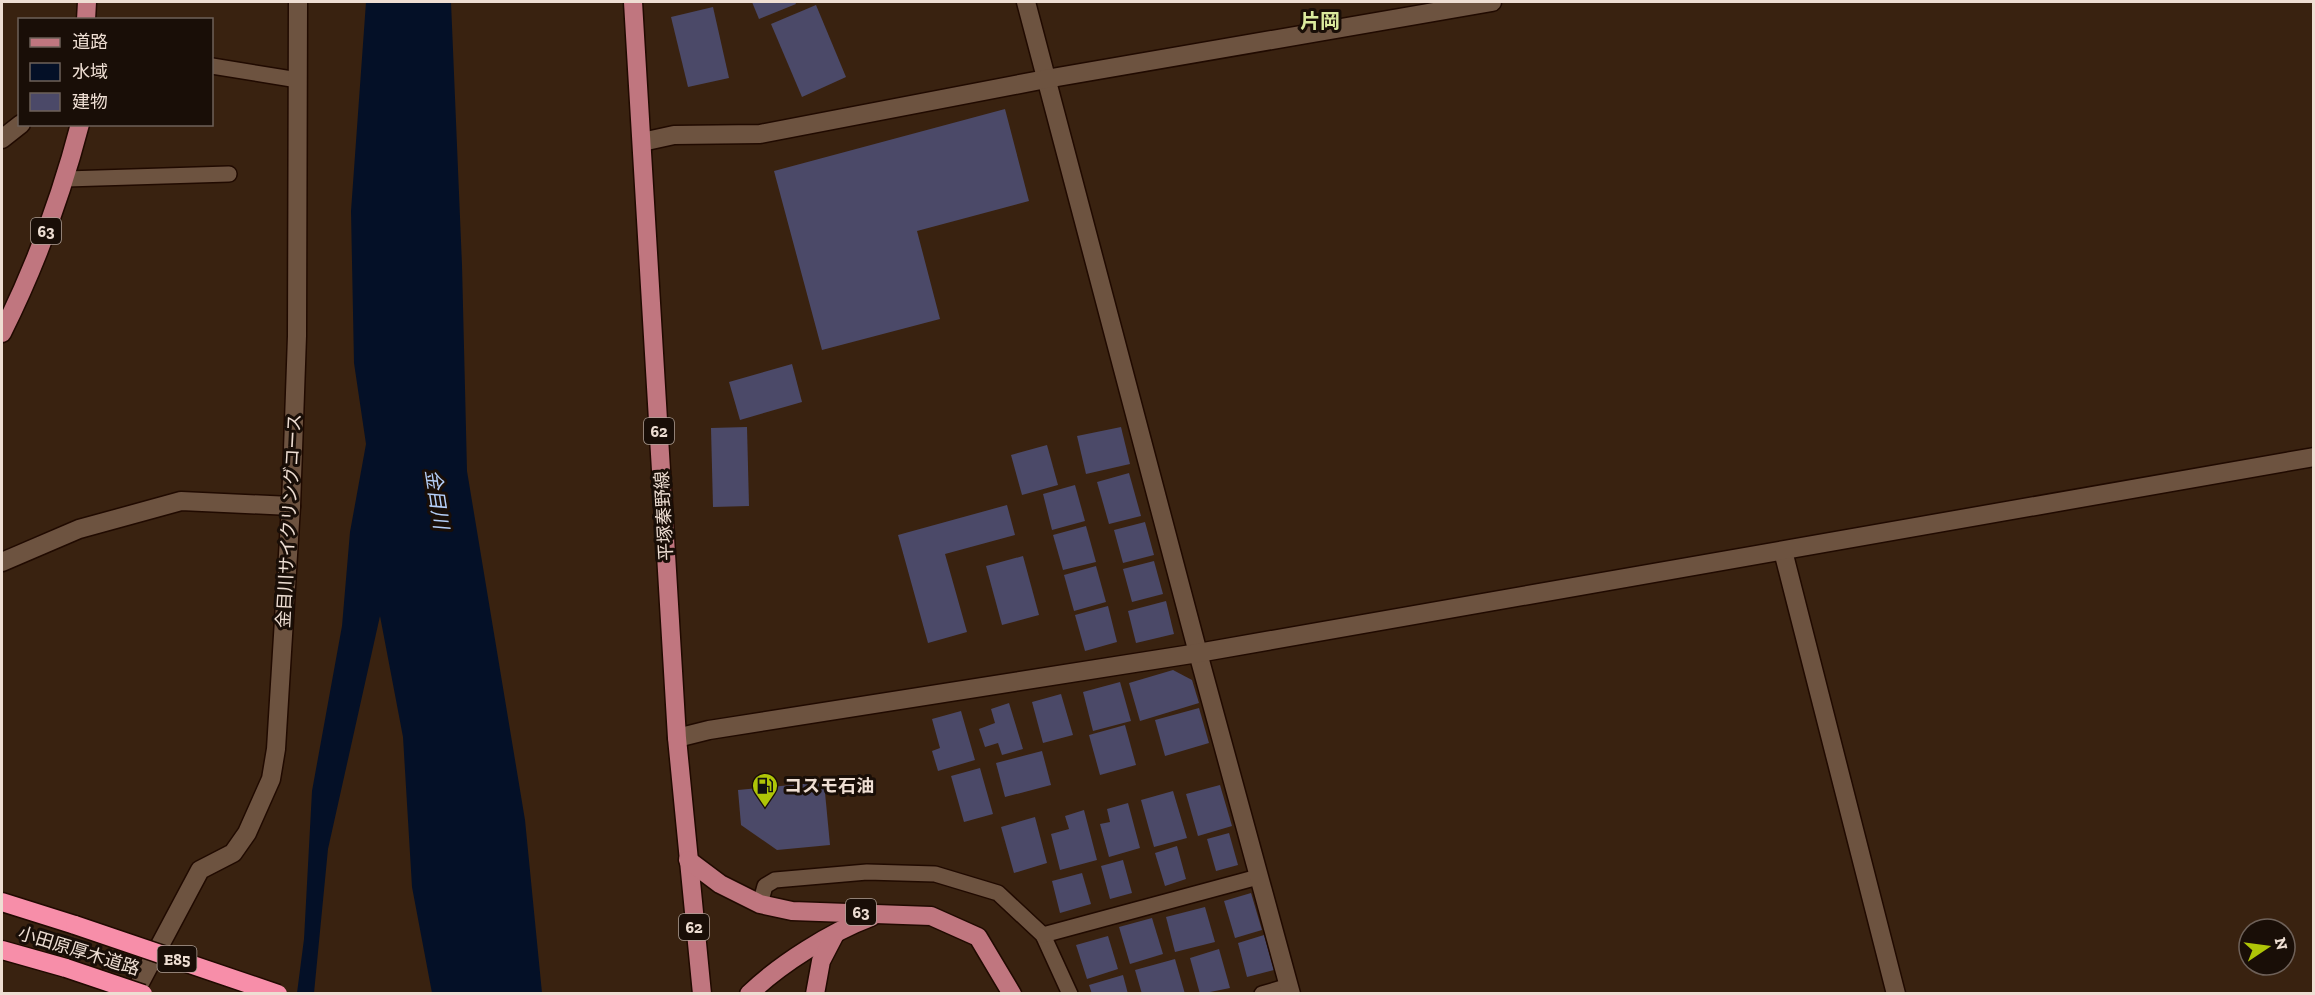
<svg xmlns="http://www.w3.org/2000/svg" width="2315" height="995" font-family="'Zilla Slab','Noto Sans JP',serif">
  <style>
    .water { fill: #041027 }
    .building { fill: #4b4968 }
    .lines { fill: none; stroke-linecap: round; stroke-linejoin: round }
    .lane-casing { stroke: #200a00; stroke-width: 18 }
    .street-casing { stroke: #200a00; stroke-width: 21 }
    .primary-casing { stroke: #200a00; stroke-width: 21 }
    .highway-casing { stroke: #200a00; stroke-width: 21 }
    .lane { stroke: #6d5340; stroke-width: 15 }
    .street { stroke: #6d5340; stroke-width: 18 }
    .primary { stroke: #c0767f; stroke-width: 18 }
    .highway { stroke: #f78ea9; stroke-width: 18 }
    .highway-bridge-casing { stroke: #200a00; stroke-width: 21; stroke-linecap: butt }
    .highway-bridge { stroke: #f78ea9; stroke-width: 18 }
    .labels { text-anchor: middle; stroke-width: 6; stroke-linejoin: round; paint-order: stroke }
    .shield { fill: #190e07; stroke: #aea096; stroke-width: 1.5 }
    .shield-label { font-size: 16px; font-weight: bold; fill: #eeded3 }
    .street-label { font-size: 18px; fill: #eeded3; stroke: #190e07 }
    .poi-label { font-size: 18px; font-weight: bold; fill: #eeded3; stroke: #190e07; text-anchor: start }
    .neighbourhood-label { font-size: 20px; font-weight: bold; fill: #dbeb9e; stroke: #190e07 }
    .water-label { font-size: 20px; font-style: italic; fill: #b4cef7; stroke: #190e07 }
  </style>
  <rect width="100%" height="100%" fill="#392210"/>
  <!-- water -->
  <polygon class="water" points="366,2 451,2 462,265 467,471 525,820 542,993 432,993 412,887 403,737 380,616 328,849 314,993 297,993 304,939 312,791 342,626 350,532 366,444 354,363 351,211"/>
  <!-- building -->
  <g class="building">
    <polygon points="752,2 795,2 796,4 759,19"/>
    <polygon points="816,5 846,77 802,97 771,24"/>
    <polygon points="713,7 729,78 688,87 671,17"/>
    <polygon points="1005,109 1029,201 917,231 940,319 822,350 774,171"/>
    <polygon points="792,364 802,402 740,420 729,382"/>
    <polygon points="747,427 749,506 713,507 711,428"/>
    <polygon points="1121,427 1130,464 1086,474 1077,436"/>
    <polygon points="1047,445 1058,485 1022,495 1011,455"/>
    <polygon points="1129,473 1141,516 1109,524 1097,482"/>
    <polygon points="1075,485 1085,521 1052,530 1043,494"/>
    <polygon points="1007,505 1015,535 945,554 967,632 928,643 898,535"/>
    <polygon points="1145,522 1154,555 1123,563 1114,530"/>
    <polygon points="1086,526 1096,562 1063,570 1053,535"/>
    <polygon points="1023,556 1039,615 1002,625 986,566"/>
    <polygon points="1154,561 1163,594 1132,602 1123,569"/>
    <polygon points="1096,566 1106,602 1074,611 1064,575"/>
    <polygon points="1166,601 1174,634 1136,643 1128,611"/>
    <polygon points="1108,606 1117,642 1085,651 1075,615"/>
    <polygon points="1173,670 1192,680 1199,703 1140,721 1129,683"/>
    <polygon points="1120,682 1131,721 1093,731 1083,692"/>
    <polygon points="1061,694 1073,735 1043,743 1032,702"/>
    <polygon points="1009,703 1023,749 1002,755 998,743 985,747 979,729 995,723 991,709"/>
    <polygon points="1199,708 1209,743 1165,756 1155,720"/>
    <polygon points="961,711 975,760 938,771 932,751 940,748 932,719"/>
    <polygon points="1125,725 1136,765 1100,775 1089,735"/>
    <polygon points="1042,751 1051,785 1005,797 996,763"/>
    <polygon points="980,768 993,814 964,822 951,776"/>
    <polygon points="824,782 830,845 777,850 741,825 738,790"/>
    <polygon points="1220,785 1232,826 1198,836 1186,794"/>
    <polygon points="1173,791 1187,838 1154,847 1141,800"/>
    <polygon points="1128,803 1140,848 1109,857 1100,824 1110,822 1107,809"/>
    <polygon points="1084,810 1097,860 1060,870 1051,834 1069,829 1065,816"/>
    <polygon points="1035,817 1047,863 1014,873 1001,827"/>
    <polygon points="1229,833 1238,865 1216,871 1207,839"/>
    <polygon points="1177,846 1186,879 1165,886 1155,853"/>
    <polygon points="1123,860 1132,893 1110,899 1101,866"/>
    <polygon points="1082,873 1091,904 1060,913 1052,881"/>
    <polygon points="1251,893 1262,930 1235,938 1224,901"/>
    <polygon points="1205,907 1215,942 1175,952 1166,917"/>
    <polygon points="1152,918 1163,954 1130,964 1119,927"/>
    <polygon points="1264,935 1274,970 1247,977 1238,943"/>
    <polygon points="1108,936 1118,969 1087,979 1076,945"/>
    <polygon points="1219,949 1230,988 1200,994 1190,958"/>
    <polygon points="1175,959 1185,994 1142,994 1135,970"/>
    <polygon points="1123,975 1128,994 1092,994 1089,985"/>
  </g>
  <g class="lines">
    <defs>
      <g id="lane">
        <polyline points="212,66 298,80"/>
        <polyline points="66,179 229,174"/>
        <polyline points="760,904 765,886 775,880 867,872 935,874 998,893 1043,935 1070,994"/>
        <polyline points="1043,935 1258,877"/>
        <polyline points="1262,994 1289,986"/>
      </g>
      <g id="street">
        <polyline points="1026,2 1198,653 1291,994"/>
        <polyline points="2,139 21,124"/>
        <polyline points="642,142 674,135 760,134 1046,79 1492,2"/>
        <polyline points="1783,551 1896,994"/>
        <polyline points="2,562 79,529 181,501 291,506"/>
        <polyline points="677,738 709,730 1198,653 2314,457"/>
        <polyline points="134,994 200,870 233,853 247,833 271,779 276,749 291,506 297,336 298,2"/>
      </g>
      <g id="primary">
        <polyline points="633,2 677,738 702,994"/>
        <polyline points="86,20 87,2"/>
        <path d="M 2,333 C 35,267 61,197 80,124"/>
        <polyline points="688,860 720,884 760,904 792,911 931,916 978,937 1012,994"/>
        <path d="M 749,994 C 780,964 831,932 871,917"/>
        <polyline points="815,994 821,961 834,936"/>
      </g>
      <g id="highway">
        <polyline points="2,902 75,925"/>
        <polyline points="2,950 66,968"/>
      </g>
    </defs>
    <!-- lane casing -->
    <use href="#lane" class="lane-casing"/>
    <!-- street casing -->
    <use href="#street" class="street-casing"/>
    <!-- primary casing -->
    <use href="#primary" class="primary-casing"/>
    <!-- highway casing -->
    <use href="#highway" class="highway-casing"/>
    <!-- lane -->
    <use href="#lane" class="lane"/>
    <!-- street -->
    <use href="#street" class="street"/>
    <!-- primary -->
    <use href="#primary" class="primary"/>
    <!-- highway -->
    <use href="#highway" class="highway"/>
    <defs>
      <g id="highway-bridge">
        <polyline points="75,925 278,994"/>
        <polyline points="66,968 143,994"/>
      </g>
    </defs>
    <!-- highway-bridge casing -->
    <use href="#highway-bridge" class="highway-bridge-casing"/>
    <!-- highway-bridge -->
    <use href="#highway-bridge" class="highway-bridge"/>
  </g>
  <!-- icons -->
  <defs>
    <symbol id="fuel-pin" viewBox="-11 -11 22 30"><path d="M0 17L-7.5 6A9.5 9.5 0 1 1 7.5 6Z" fill="#afc507" stroke="#190e07"/><path d="M-5.5-6h7V0h2V4h1.3V-2.5L3-4.5l.8-.8L6-3V5H2.5V1h-1V6h-7ZM-4.2-4.7v3.2H.2V-4.7Z" fill="#111"/></symbol>
  </defs>
  <g fill-rule="evenodd">
    <use href="#fuel-pin" x="750" y="771" width="30" height="40"/>
  </g>
  <g class="labels">
    <!-- shield labels -->
    <g class="shield">
      <rect x="31" y="218" width="30" height="26" rx="4.5"/>
      <rect x="644" y="418" width="30" height="26" rx="4.5"/>
      <rect x="846" y="899" width="30" height="26" rx="4.5"/>
      <rect x="679" y="914" width="30" height="26" rx="4.5"/>
      <rect x="157.5" y="946" width="39" height="26" rx="4.5"/>
    </g>
    <g class="shield-label">
      <text x="46" y="237">63</text>
      <text x="659" y="437">62</text>
      <text x="861" y="918">63</text>
      <text x="694" y="933">62</text>
      <text x="177" y="965">E85</text>
    </g>
    <!-- street labels -->
    <g class="street-label">
      <text transform="translate(664 516) rotate(-93)" y="6">平塚秦野線</text>
      <text transform="translate(289 521) rotate(-87)" y="6">金目川サイクリングコース</text>
      <text transform="translate(79 951) rotate(17)" y="6">小田原厚木道路</text>
    </g>
    <!-- poi labels -->
    <g class="poi-label">
      <text x="784" y="792">コスモ石油</text>
    </g>
    <!-- neighbourhood labels -->
    <g class="neighbourhood-label">
      <text x="1320" y="28">片岡</text>
    </g>
    <!-- water labels -->
    <g class="water-label">
      <text transform="translate(437 499) rotate(81)" y="7">金目川</text>
    </g>
  </g>
  <!-- border -->
  <rect width="2315" height="995" fill="none" stroke="#eeded3" stroke-width="6"/>
  <!-- legend -->
  <rect x="18" y="18" width="195" height="108" fill="#190e07" stroke="#6e6159" stroke-width="1.5"/>
  <rect x="30" y="38" width="30" height="9" fill="#c0767f" stroke="#6e6159" stroke-width="1.5"/>
  <text x="72" y="48" font-size="18" fill="#eeded3">道路</text>
  <rect x="30" y="63" width="30" height="18" fill="#041027" stroke="#6e6159" stroke-width="1.5"/>
  <text x="72" y="78" font-size="18" fill="#eeded3">水域</text>
  <rect x="30" y="93" width="30" height="18" fill="#4b4968" stroke="#6e6159" stroke-width="1.5"/>
  <text x="72" y="108" font-size="18" fill="#eeded3">建物</text>
  <!-- north arrow -->
  <g transform="translate(2267 947) rotate(77)"><circle r="28" fill="#190e07" stroke="#6e6159" stroke-width="1.5"/>
  <path d="M0-4.5L10 22L0 15L-10 22Z" fill="#afc507"/>
  <text y="-9" font-size="16" font-weight="bold" text-anchor="middle" fill="#eeded3">N</text>
  </g>
</svg>
